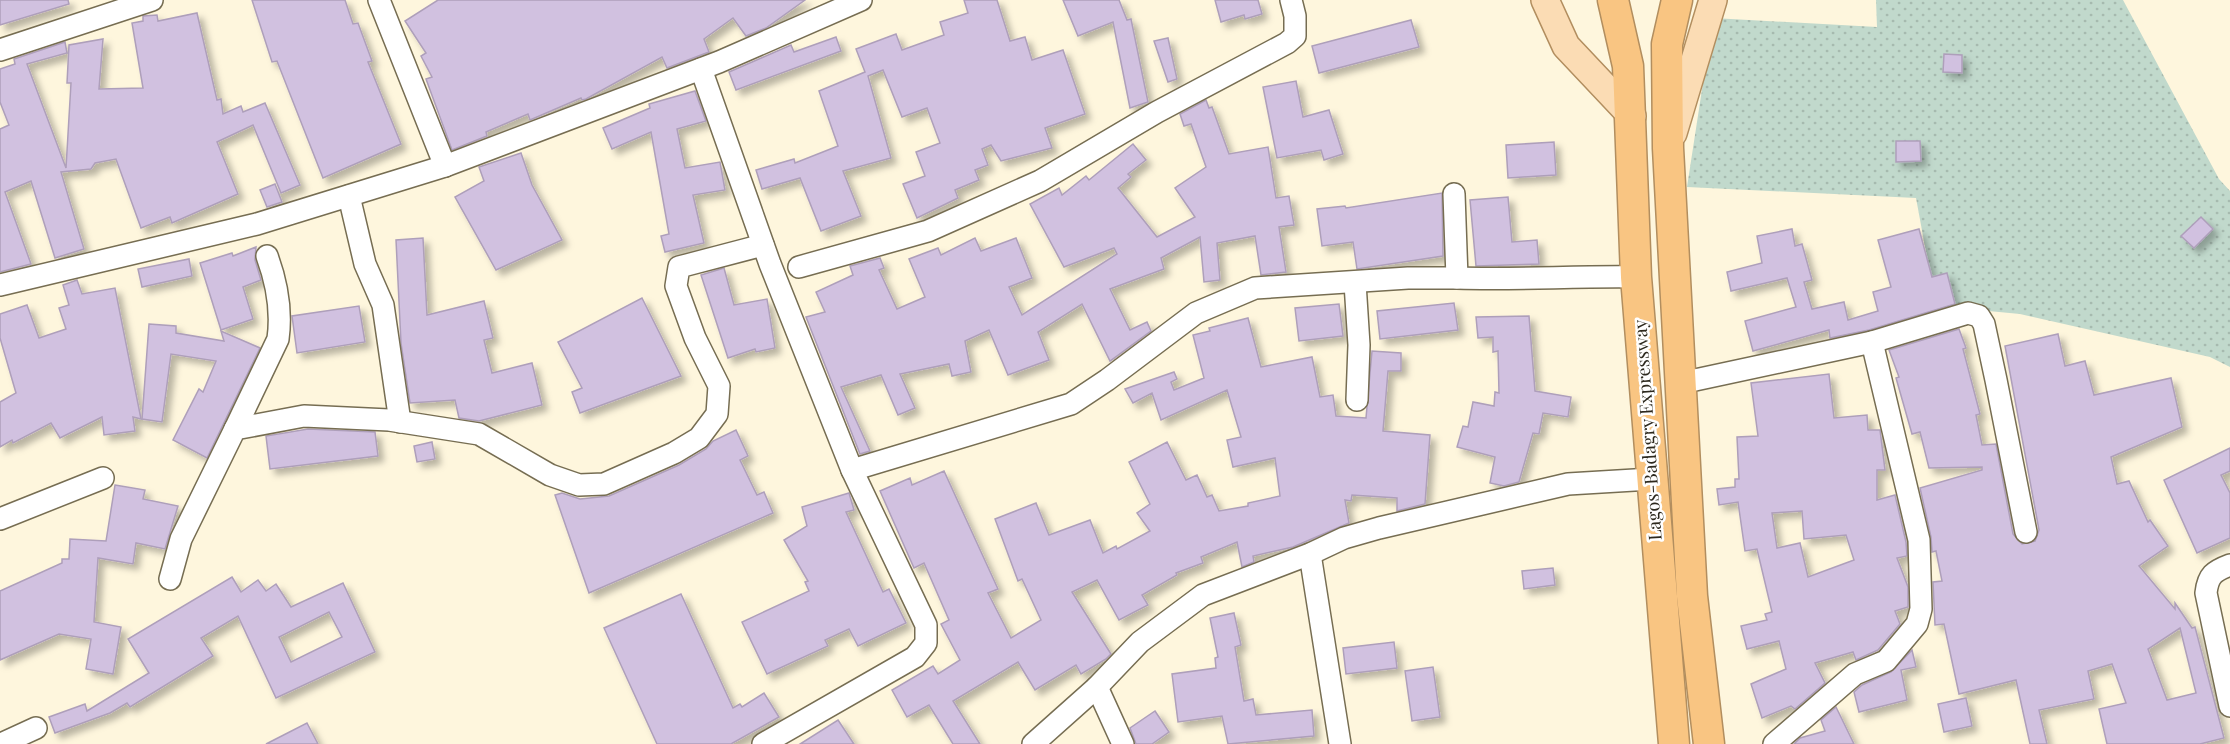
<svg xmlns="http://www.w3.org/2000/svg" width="2230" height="744" font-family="'Playfair Display',serif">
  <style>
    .grass { fill: url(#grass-dots) }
    .building { fill: #d1c1e0; stroke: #ae9fba; stroke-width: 1.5; fill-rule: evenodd; filter: url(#shadow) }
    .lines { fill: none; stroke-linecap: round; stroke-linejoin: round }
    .minor-casing { stroke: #766d52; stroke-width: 24 }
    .major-casing { stroke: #b28e5f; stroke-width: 30 }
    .highway-casing { stroke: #b28e5f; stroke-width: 33 }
    .minor { stroke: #fff; stroke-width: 21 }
    .major { stroke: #fbdcb4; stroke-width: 27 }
    .highway { stroke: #f9c582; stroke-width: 30 }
    .labels { text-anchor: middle; stroke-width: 5; stroke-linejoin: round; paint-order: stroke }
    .street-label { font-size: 18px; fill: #2d291e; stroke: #fff }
  </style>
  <defs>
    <pattern id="grass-dots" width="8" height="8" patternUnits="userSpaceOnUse" patternTransform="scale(1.5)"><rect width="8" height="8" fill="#c1d9cc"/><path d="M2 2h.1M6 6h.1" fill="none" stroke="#a6baaf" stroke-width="1.8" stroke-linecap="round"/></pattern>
    <filter id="shadow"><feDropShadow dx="5.5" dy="5.5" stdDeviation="3" flood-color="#0004"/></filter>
  </defs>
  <rect width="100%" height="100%" fill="#fef6dd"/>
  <!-- grass -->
  <polygon class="grass" points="1876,0 2123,0 2219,179 2230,191 2230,367 2210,357 2020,314 1936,306 1916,198 1687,187 1713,18 1877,27"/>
  <!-- building -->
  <g class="building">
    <polygon points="0,0 68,0 69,4 0,25"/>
    <polygon points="252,0 345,0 353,24 358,23 372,61 368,62 401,144 323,178 277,61 272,62"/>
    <polygon points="438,0 805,0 766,28 746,36 733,18 704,39 709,52 667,68 662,57 586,99 582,100 581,98 530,120 528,114 486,132 487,136 452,150 426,79 432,77 421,56 426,53 405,21"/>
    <polygon points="964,0 997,0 1010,41 1025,37 1032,60 1063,50 1085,114 1045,128 1052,148 1001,161 991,145 982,149 988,165 975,170 979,180 955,190 958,198 917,218 903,184 925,176 916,152 940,143 927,108 902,117 883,70 868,76 891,158 843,171 861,216 821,231 800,178 762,189 756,170 794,159 795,163 838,146 819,91 865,72 856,49 896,34 902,50 944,35 940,22 968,13"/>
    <polygon points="1063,0 1119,0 1127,20 1131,19 1148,102 1130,108 1113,22 1078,36"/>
    <polygon points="1215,0 1258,0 1262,14 1245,19 1244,15 1221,22"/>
    <polygon points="197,13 217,100 221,99 223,114 241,106 243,112 265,103 300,185 281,193 253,125 217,142 238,194 172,223 170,217 141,228 116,159 95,163 91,169 61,172 84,249 55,258 31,181 5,192 31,264 0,272 0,129 9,125 0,102 0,69 15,64 14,59 65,42 67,53 27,64 66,168 71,83 67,83 69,45 103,39 99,89 143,88 132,23 143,21 143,16 157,15 158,21"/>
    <polygon points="1411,20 1419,47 1319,73 1312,46"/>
    <polygon points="836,37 841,51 736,90 729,72 791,45 794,52"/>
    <polygon points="1168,38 1177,79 1168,82 1154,41"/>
    <polygon points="1944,54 1962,55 1962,73 1943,72"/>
    <polygon points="1296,81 1303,117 1329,110 1343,154 1324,160 1321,150 1277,158 1263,87"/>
    <polygon points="695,91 706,121 677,129 685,168 720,162 725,190 693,195 704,243 665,252 661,236 669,234 651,132 612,149 603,128 650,108 649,104"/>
    <polygon points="1206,100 1209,108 1212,107 1229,154 1268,147 1276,198 1289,196 1294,225 1279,227 1286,272 1261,275 1255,236 1217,243 1220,280 1204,282 1200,237 1161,258 1164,269 1110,289 1130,330 1147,322 1151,331 1110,361 1082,304 1038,332 1049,360 1008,375 989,330 965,341 971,372 952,376 949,364 900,374 915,408 898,415 881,375 841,387 870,451 860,454 806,317 825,312 816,292 853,275 850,266 880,258 884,268 879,270 897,309 925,297 909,259 938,248 941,255 975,238 981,251 1016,238 1032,278 1009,287 1022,315 1117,254 1114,248 1064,267 1030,204 1059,188 1062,195 1086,176 1089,180 1133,144 1146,160 1128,174 1131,177 1118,188 1157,237 1195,217 1175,188 1206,167 1191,124 1184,126 1180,114"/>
    <polygon points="1896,141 1920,141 1921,161 1896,162"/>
    <polygon points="1554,142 1556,175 1508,178 1506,145"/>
    <polygon points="521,153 532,185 562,240 496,270 455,197 484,181 479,167"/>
    <polygon points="275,184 282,202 267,207 260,190"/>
    <polygon points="1442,193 1443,256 1357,269 1353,242 1322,246 1317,209 1345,206 1346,208"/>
    <polygon points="1508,197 1512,242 1537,240 1539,264 1476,266 1470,200"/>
    <polygon points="2201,217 2213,229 2194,248 2181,236"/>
    <polygon points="1792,229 1795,246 1802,244 1812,280 1804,282 1812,309 1844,302 1848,320 1878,311 1873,292 1891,287 1878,240 1919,229 1932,277 1947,273 1955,304 1869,330 1830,338 1829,330 1753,351 1745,321 1796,307 1787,278 1731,291 1727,272 1762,263 1757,236"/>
    <polygon points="423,238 427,315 484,301 493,338 484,340 492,373 532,363 542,405 479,421 459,418 455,400 410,403 401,343 396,240"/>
    <polygon points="256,247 255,260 261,280 243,287 253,319 221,330 200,263 232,253 233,256"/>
    <polygon points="189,259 192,276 142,287 138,269"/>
    <polygon points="724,268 734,305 767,299 775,348 756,352 755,349 728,358 701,275"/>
    <polygon points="77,280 82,294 115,288 141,419 133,417 135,431 104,435 102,417 60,438 51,423 13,443 12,440 0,447 0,402 16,393 0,338 0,314 27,305 39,338 66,329 59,308 69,305 63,285"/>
    <polygon points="642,298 681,376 580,413 572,392 582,388 558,342"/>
    <polygon points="1454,303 1458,330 1380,339 1377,311"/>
    <polygon points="1339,304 1343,336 1299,341 1295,308"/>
    <polygon points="359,306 365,342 297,353 292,316"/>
    <polygon points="1529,316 1535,391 1571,397 1568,417 1543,413 1539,434 1533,433 1519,482 1504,486 1490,483 1495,457 1457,447 1463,426 1468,427 1473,402 1494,406 1495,392 1499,393 1498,351 1493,352 1493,337 1478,338 1476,317"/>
    <polygon points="1248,318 1261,367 1312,357 1320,397 1333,395 1336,416 1366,418 1372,351 1401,353 1401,371 1388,371 1383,431 1430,435 1425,504 1397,511 1397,498 1352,495 1351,501 1345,500 1349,523 1293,547 1253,556 1254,562 1242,567 1237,542 1201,557 1203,563 1176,573 1177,575 1142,595 1148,605 1119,620 1097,580 1072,592 1111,654 1106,659 1081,674 1076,665 1035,690 1018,662 953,701 980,744 953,744 929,705 907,717 892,690 933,666 938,674 960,660 941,624 949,620 924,563 914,568 880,491 910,478 912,485 944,471 998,589 988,593 1011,638 1041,620 1022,579 1018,581 995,519 1036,503 1049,535 1090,520 1103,553 1116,546 1117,549 1150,531 1137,513 1150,504 1129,462 1167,442 1186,480 1197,475 1207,497 1212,495 1219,511 1248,506 1248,503 1280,496 1275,458 1233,467 1227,440 1241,437 1227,390 1161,420 1152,393 1133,403 1125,389 1174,372 1177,379 1171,382 1174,390 1204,378 1193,335 1210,331 1209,328"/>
    <polygon points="149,324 176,326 176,333 224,341 221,331 260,348 207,458 173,440 199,389 203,392 216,361 171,354 162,422 142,419"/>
    <path d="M 1959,329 L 1966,348 L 1963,349 L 1980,414 L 1976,415 L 1982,445 L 1996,444 L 2013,534 L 2022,544 L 2035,541 L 2039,530 L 2005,346 L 2058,334 L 2065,366 L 2085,361 L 2094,395 L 2171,378 L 2182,427 L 2111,457 L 2117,484 L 2129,481 L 2148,522 L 2150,520 L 2168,546 L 2139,566 L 2175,609 L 2175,603 L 2192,628 L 2195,627 L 2224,738 L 2200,744 L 2107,744 L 2099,709 L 2126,703 L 2112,664 L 2088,671 L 2094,699 L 2039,710 L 2047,744 L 2030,744 L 2016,680 L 1959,694 L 1944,624 L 1935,625 L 1933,582 L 1942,581 L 1936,551 L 1932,552 L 1931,537 L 1920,488 L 1982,470 L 1982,467 L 1929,468 L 1920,432 L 1912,434 L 1896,378 L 1899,377 L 1889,350 ZM 2180,628 L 2196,693 L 2167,700 L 2148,649 Z"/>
    <path d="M 1829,374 L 1834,418 L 1867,415 L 1868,430 L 1880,430 L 1885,470 L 1877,470 L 1877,500 L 1895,495 L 1906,542 L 1907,556 L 1897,558 L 1908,587 L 1908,607 L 1895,611 L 1900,624 L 1878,650 L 1856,660 L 1853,652 L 1815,663 L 1825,683 L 1795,709 L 1791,706 L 1762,718 L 1751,684 L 1786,669 L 1779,641 L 1747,649 L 1741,626 L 1767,620 L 1765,614 L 1772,612 L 1757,549 L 1745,551 L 1738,502 L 1719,505 L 1717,489 L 1735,487 L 1735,479 L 1739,479 L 1737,437 L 1758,436 L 1751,383 ZM 1802,511 L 1804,539 L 1846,535 L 1854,560 L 1808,577 L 1800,543 L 1777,548 L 1772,513 Z"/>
    <polygon points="308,429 375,432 378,456 270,469 266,436"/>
    <polygon points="736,430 748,456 740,460 757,495 764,492 773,513 589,593 555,495 562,493 580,499 609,496 679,465 706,449 713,441"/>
    <polygon points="432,442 435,459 417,462 414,446"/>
    <polygon points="2230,448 2230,471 2221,475 2230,493 2230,538 2197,553 2164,480"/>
    <polygon points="115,485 145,490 143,499 178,506 165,549 136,543 133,564 98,558 94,622 121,627 113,674 86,669 91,639 59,634 0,660 0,591 62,563 62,559 69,559 70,539 106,541"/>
    <polygon points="849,493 854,510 846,512 883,592 889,589 906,623 858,646 849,629 825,640 828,646 767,674 742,622 809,591 805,582 808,581 784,540 807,526 802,507"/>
    <polygon points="1553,568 1555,585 1524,589 1522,571"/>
    <path d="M 232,577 L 241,592 L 258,580 L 266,591 L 276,584 L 291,607 L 343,583 L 375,652 L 276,698 L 238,616 L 201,638 L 213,656 L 130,707 L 127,703 L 110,713 L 55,733 L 49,717 L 85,704 L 87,711 L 149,673 L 128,639 ZM 329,612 L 342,637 L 291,662 L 279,637 Z"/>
    <polygon points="681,594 733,708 740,704 742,707 764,693 779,717 731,744 657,744 604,628"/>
    <polygon points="1234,613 1241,645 1235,647 1244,701 1253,699 1256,715 1312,710 1314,736 1228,744 1222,716 1178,722 1172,674 1216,668 1215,658 1218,657 1210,618"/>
    <polygon points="1394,642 1397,668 1346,674 1343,648"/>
    <polygon points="1912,650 1916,667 1901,670 1907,700 1859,712 1854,692 1862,685 1891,672"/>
    <polygon points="1433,667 1440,717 1412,721 1405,671"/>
    <polygon points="1966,698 1972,726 1944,732 1938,704"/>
    <polygon points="1836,707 1854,744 1794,744 1800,738 1825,731 1821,720"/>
    <polygon points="1155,711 1169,732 1152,744 1136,744 1130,728"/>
    <polygon points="838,720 854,744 800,744"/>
    <polygon points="307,723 318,744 266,744"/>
  </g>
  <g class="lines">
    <defs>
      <g id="minor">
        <polyline points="379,0 445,166"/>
        <polyline points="0,50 152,0"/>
        <polyline points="701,69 770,264 852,470 926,625 926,643 915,657 763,744"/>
        <polyline points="349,196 365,264 383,305 400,422"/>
        <polyline points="799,267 928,231 1040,181 1157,112 1287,43 1295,36 1295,16 1291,0"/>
        <path d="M 1457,278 C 1516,280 1576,276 1636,277"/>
        <polyline points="1355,283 1359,345 1357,400"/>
        <polyline points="0,285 257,224 445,166 719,62 861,0"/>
        <polyline points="1681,383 1872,342 1968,313 1979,316 1984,324 1996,380 2026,532"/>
        <path d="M 235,429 L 278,339 C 282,310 277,283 267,256"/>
        <polyline points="852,470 1071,404 1107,380 1196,313 1255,288 1408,278 1457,278 1454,194"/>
        <polyline points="0,519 103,478"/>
        <polyline points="1310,554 1340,744"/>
        <path d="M 2230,565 C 2214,571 2208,575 2206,593 L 2230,706"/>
        <polyline points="170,579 181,539 235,429 304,416 389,420 479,434 550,475 579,485 604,484 674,453 699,438 717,414 719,386 695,338 676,286 679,267 763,245"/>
        <polyline points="1097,687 1123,744"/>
        <polyline points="1,744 36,728"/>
        <polyline points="1033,744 1097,687 1140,642 1203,595 1310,554 1344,538 1379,528 1568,484 1651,479"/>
        <polyline points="1774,744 1855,674 1886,661 1917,624 1921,609 1919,540 1872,342"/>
      </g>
      <g id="major">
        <polyline points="1545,0 1566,46 1632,116"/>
        <polyline points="1673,133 1713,0"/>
      </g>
      <g id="highway">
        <polyline points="1613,0 1628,66 1636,277 1674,744"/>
        <polyline points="1677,0 1667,44 1668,148 1692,596 1709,744"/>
      </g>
    </defs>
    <!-- minor casing -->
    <use href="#minor" class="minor-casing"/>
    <!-- major casing -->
    <use href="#major" class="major-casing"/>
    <!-- highway casing -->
    <use href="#highway" class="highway-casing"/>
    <!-- minor -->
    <use href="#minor" class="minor"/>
    <!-- major -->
    <use href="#major" class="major"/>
    <!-- highway -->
    <use href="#highway" class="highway"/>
  </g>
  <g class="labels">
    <!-- street labels -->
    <g class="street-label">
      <text transform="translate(1648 430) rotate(-94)" y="6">Lagos-Badagry Expressway</text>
    </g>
  </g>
</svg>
